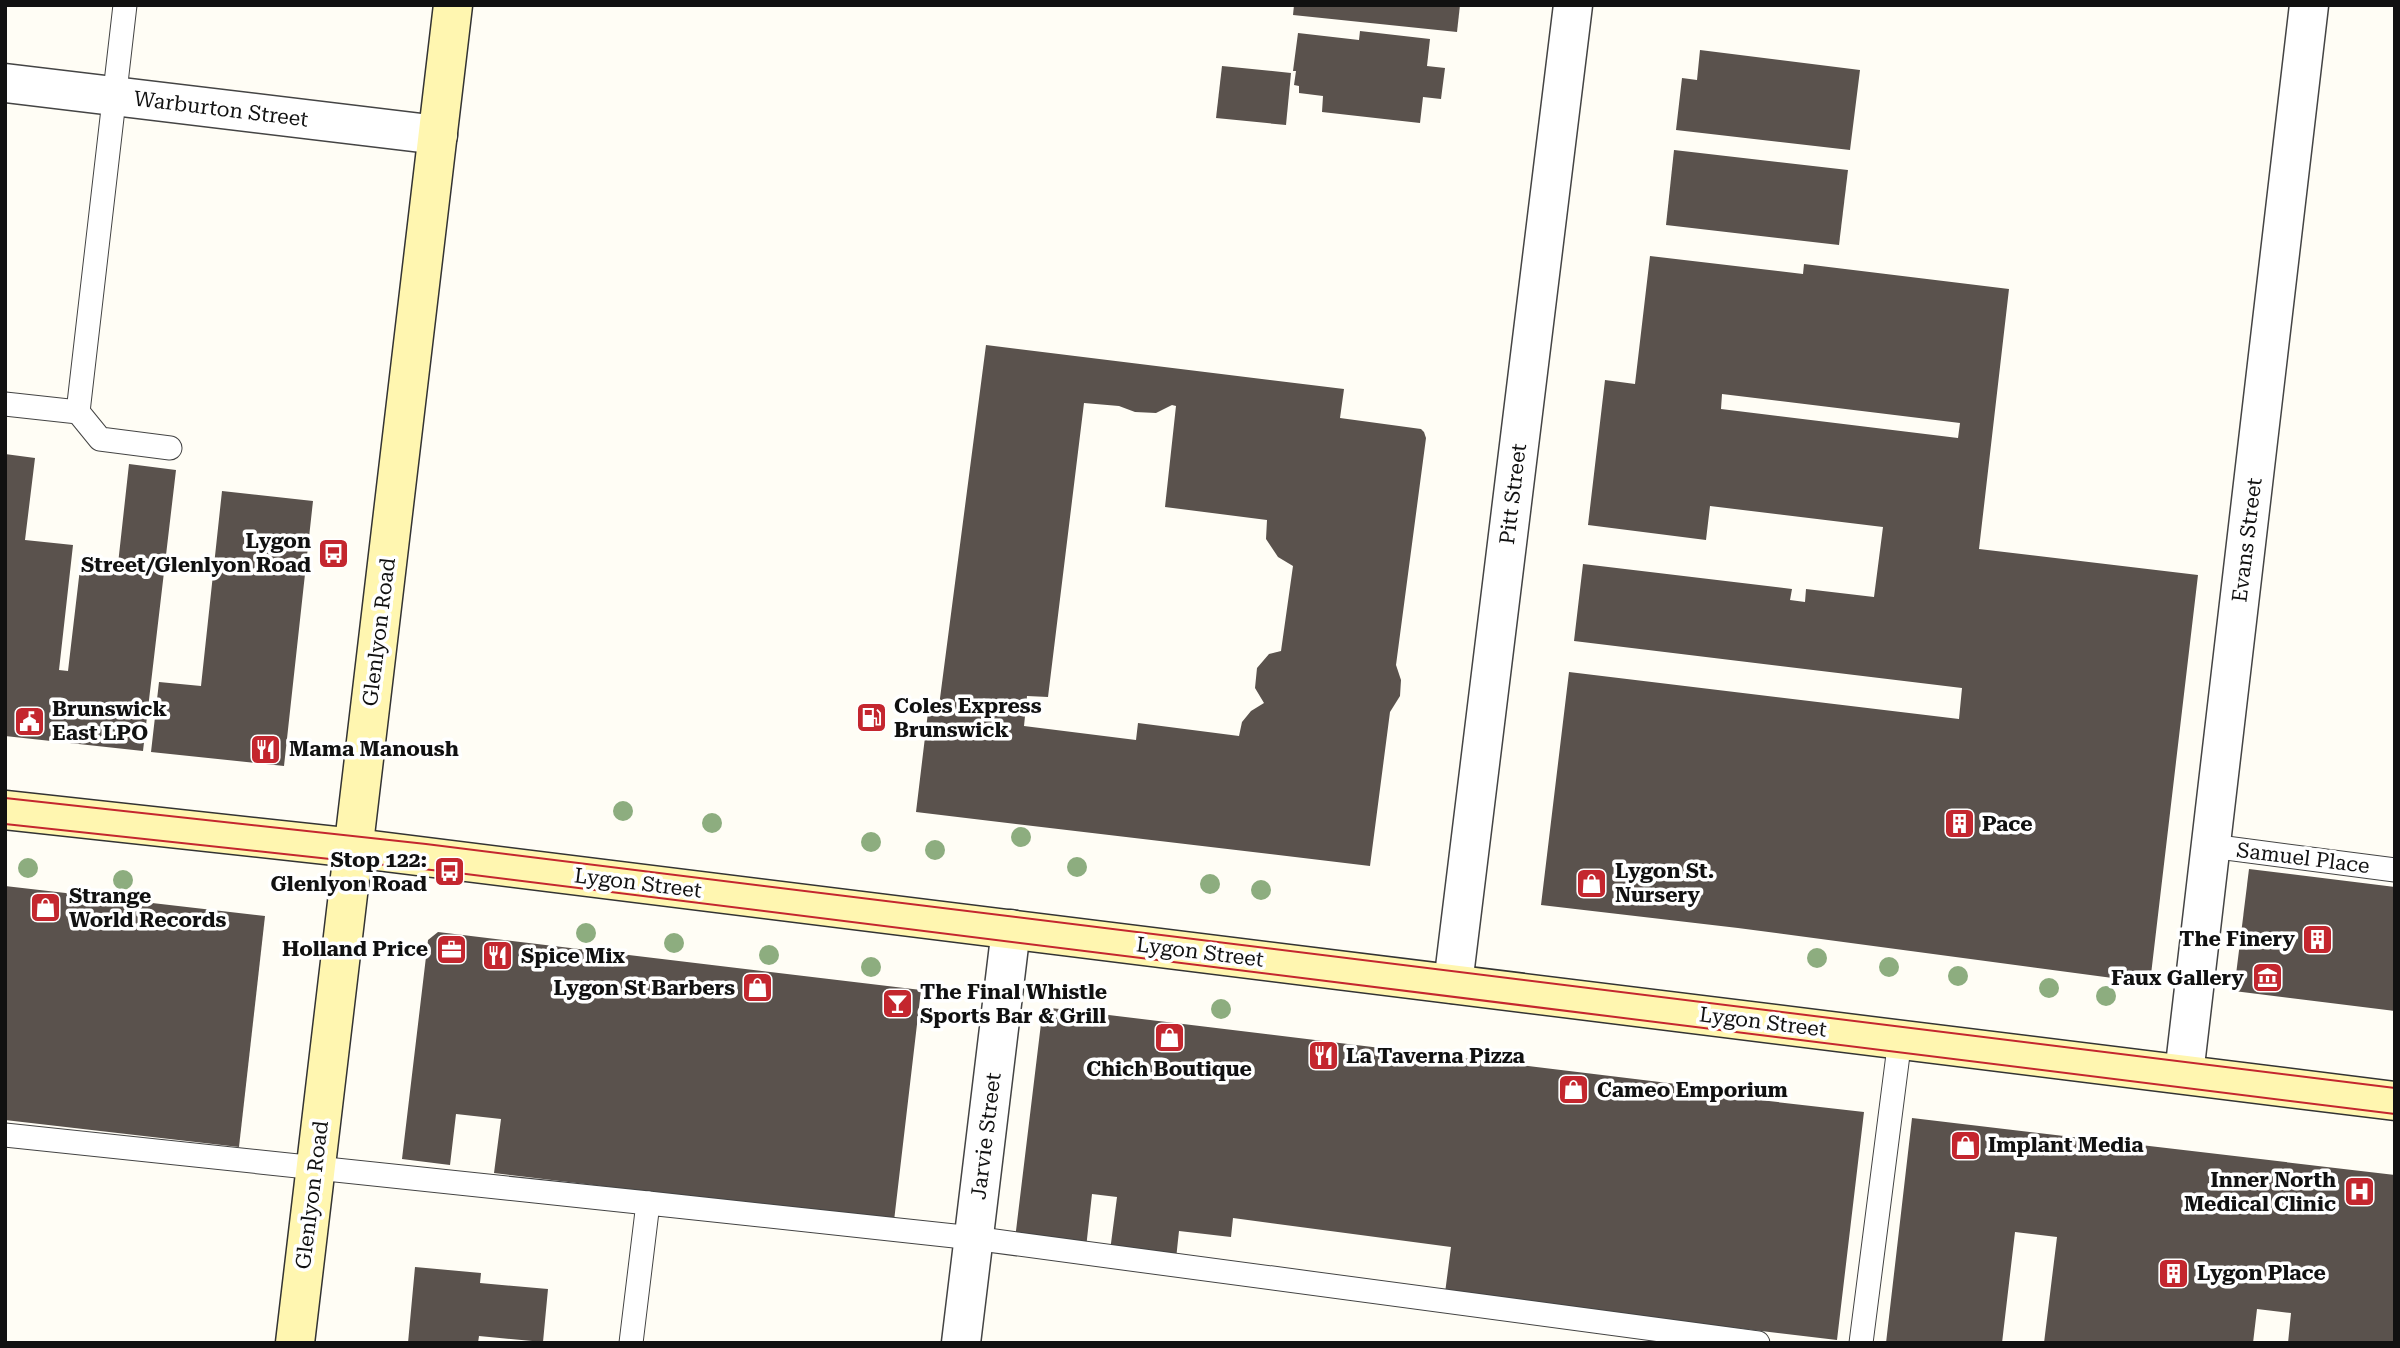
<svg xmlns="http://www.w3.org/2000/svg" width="2400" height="1348" font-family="'Roboto Serif',serif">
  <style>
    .building { fill: #5a524d; fill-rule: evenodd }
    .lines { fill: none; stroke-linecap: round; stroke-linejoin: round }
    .lane-casing { stroke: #444; stroke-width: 25 }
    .street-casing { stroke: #444; stroke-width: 41 }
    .secondary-casing { stroke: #333; stroke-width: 41 }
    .lane { stroke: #fff; stroke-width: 23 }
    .street { stroke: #fff; stroke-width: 38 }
    .secondary { stroke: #fff6b0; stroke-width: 38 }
    .tram { stroke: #c4262e; stroke-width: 2 }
    .tree { fill: #8dad7f }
    .labels { text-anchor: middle; stroke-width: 7; stroke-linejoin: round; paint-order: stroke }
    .street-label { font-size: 21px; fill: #111; stroke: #fff }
    .poi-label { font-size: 21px; font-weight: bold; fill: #111; stroke: #fff; text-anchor: start }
  </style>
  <rect width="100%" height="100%" fill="#fffdf5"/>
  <!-- building -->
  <g class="building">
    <polygon points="1294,5 1460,5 1457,32 1293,15"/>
    <polygon points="1360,31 1430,39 1427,66 1445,68 1441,99 1423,97 1420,123 1322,112 1323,96 1299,93 1299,86 1294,85 1296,71 1293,71 1298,33 1359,40"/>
    <polygon points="1700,50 1860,70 1850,150 1676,130 1682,78 1697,80"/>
    <polygon points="1222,66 1291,73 1286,125 1216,118"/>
    <polygon points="1674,150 1848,170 1839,245 1666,225"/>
    <path d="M 1650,256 L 1803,274 L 1804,264 L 2009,289 L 1979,549 L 2198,575 L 2150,983 L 1738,928 L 1541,905 L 1569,672 L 1959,719 L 1962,688 L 1574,641 L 1583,564 L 1792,589 L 1790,600 L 1805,602 L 1806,589 L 1874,597 L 1883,527 L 1710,506 L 1706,540 L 1588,525 L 1605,380 L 1635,384 ZM 1722,394 L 1960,423 L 1958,438 L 1721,409 Z"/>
    <path d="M 986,345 L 1344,389 L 1340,418 L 1421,429 L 1424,432 L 1426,438 L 1396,665 L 1401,680 L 1400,696 L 1390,712 L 1370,866 L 916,812 L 929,704 L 939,706 ZM 1084,403 L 1119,406 L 1135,412 L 1156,413 L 1172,405 L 1176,406 L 1165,507 L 1267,520 L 1266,539 L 1278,557 L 1293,566 L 1281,651 L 1269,654 L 1257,668 L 1255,688 L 1264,703 L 1251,711 L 1242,722 L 1239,736 L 1138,723 L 1136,740 L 1024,726 L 1027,696 L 1048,697 Z"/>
    <polygon points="5,454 35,458 25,540 73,545 59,670 68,671 81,560 118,564 129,464 176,470 143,751 5,736"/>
    <polygon points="222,491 313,501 284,766 151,752 159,682 201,686"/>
    <polygon points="2249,869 2395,887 2395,1011 2234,991"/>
    <polygon points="5,886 265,916 239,1147 5,1120"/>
    <polygon points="438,932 921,990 894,1221 494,1173 501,1119 456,1114 450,1165 402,1159 428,940"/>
    <polygon points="1043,1007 1709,1088 1707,1094 1864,1112 1837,1340 1445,1293 1451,1247 1233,1218 1231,1237 1179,1231 1176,1259 1110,1251 1117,1197 1092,1194 1086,1248 1015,1239"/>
    <polygon points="1912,1118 2395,1175 2395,1343 2288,1343 2291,1313 2257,1309 2253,1343 2044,1343 2057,1237 2015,1232 2002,1343 1886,1343"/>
    <polygon points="415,1267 481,1273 480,1283 548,1289 543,1342 479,1336 478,1343 408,1343"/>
  </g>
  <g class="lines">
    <defs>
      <g id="lane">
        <polyline points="5,404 78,412 100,439 170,448"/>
        <polyline points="78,412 125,5"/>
        <polyline points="2211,846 2395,870"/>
        <polyline points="5,1135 648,1203"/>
        <polyline points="631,1343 648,1203 973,1238 1758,1343"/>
        <polyline points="1861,1343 1900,1039"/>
      </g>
      <g id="street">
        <polyline points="5,83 438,135"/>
        <polyline points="1453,984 1573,5"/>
        <polyline points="2184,1074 2309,5"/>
        <polyline points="961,1343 1011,929"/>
      </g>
      <g id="secondary">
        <polyline points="5,810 354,848 2395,1101"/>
        <polyline points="295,1343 453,5"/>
      </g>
    </defs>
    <!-- lane casing -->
    <use href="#lane" class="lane-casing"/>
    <!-- street casing -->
    <use href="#street" class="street-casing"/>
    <!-- secondary casing -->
    <use href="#secondary" class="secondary-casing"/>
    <!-- lane -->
    <use href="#lane" class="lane"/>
    <!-- street -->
    <use href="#street" class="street"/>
    <!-- secondary -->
    <use href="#secondary" class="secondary"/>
    <!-- tram -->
    <g class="tram">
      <polyline points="5,798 426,844 2395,1088"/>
      <polyline points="5,824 450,872 2395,1114"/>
    </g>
  </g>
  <!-- trees -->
  <g class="tree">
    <circle cx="623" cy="811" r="10"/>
    <circle cx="712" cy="823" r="10"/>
    <circle cx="1021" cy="837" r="10"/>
    <circle cx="871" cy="842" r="10"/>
    <circle cx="935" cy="850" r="10"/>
    <circle cx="1077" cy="867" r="10"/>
    <circle cx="28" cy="868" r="10"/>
    <circle cx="123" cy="880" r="10"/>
    <circle cx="1210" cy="884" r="10"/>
    <circle cx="1261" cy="890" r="10"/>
    <circle cx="586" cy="933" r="10"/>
    <circle cx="674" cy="943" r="10"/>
    <circle cx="769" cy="955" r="10"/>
    <circle cx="1817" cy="958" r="10"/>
    <circle cx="871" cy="967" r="10"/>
    <circle cx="1889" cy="967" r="10"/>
    <circle cx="1958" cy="976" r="10"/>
    <circle cx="2049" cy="988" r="10"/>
    <circle cx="2106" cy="996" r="10"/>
    <circle cx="1221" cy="1009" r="10"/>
  </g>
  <!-- icons -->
  <defs>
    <symbol id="bus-square" viewBox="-11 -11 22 22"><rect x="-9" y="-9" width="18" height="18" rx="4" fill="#c4262e" stroke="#fff"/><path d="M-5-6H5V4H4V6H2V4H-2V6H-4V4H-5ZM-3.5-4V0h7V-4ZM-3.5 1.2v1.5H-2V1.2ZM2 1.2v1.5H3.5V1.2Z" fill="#fff"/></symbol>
    <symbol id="fuel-square" viewBox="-11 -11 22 22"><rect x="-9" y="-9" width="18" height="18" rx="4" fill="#c4262e" stroke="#fff"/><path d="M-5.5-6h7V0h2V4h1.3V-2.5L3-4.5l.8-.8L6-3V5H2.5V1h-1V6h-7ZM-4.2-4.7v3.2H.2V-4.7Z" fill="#fff"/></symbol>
    <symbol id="civic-square" viewBox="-11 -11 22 22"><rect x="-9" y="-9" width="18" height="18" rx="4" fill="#c4262e" stroke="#fff"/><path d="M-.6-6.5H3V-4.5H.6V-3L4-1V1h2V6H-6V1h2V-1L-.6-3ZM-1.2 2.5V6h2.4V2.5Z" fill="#fff"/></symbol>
    <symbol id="restaurant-square" viewBox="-11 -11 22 22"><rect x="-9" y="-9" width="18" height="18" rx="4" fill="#c4262e" stroke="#fff"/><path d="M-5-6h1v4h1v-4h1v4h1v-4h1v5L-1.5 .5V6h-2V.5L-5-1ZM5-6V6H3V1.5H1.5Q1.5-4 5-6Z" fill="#fff"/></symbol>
    <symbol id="building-square" viewBox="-11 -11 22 22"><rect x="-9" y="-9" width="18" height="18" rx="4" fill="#c4262e" stroke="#fff"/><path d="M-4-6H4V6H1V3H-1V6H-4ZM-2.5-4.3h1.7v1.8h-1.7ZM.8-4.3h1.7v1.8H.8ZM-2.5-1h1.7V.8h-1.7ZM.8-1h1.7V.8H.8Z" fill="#fff"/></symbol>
    <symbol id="shop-square" viewBox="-11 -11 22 22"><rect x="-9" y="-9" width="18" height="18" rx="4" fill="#c4262e" stroke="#fff"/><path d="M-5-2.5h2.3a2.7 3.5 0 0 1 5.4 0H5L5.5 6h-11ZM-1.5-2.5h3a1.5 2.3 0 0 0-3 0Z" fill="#fff"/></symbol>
    <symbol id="office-square" viewBox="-11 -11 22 22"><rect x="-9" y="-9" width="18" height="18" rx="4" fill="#c4262e" stroke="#fff"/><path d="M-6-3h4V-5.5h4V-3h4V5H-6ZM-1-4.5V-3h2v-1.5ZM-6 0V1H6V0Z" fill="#fff"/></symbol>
    <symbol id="museum-square" viewBox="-11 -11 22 22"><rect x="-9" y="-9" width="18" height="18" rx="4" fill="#c4262e" stroke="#fff"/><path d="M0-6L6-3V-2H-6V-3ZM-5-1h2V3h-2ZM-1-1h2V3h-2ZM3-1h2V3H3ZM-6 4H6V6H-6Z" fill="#fff"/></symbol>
    <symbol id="bar-square" viewBox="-11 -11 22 22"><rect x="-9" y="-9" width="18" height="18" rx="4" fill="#c4262e" stroke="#fff"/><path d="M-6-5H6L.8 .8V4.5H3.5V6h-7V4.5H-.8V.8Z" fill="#fff"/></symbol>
    <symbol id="hospital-square" viewBox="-11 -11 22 22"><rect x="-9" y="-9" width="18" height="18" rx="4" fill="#c4262e" stroke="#fff"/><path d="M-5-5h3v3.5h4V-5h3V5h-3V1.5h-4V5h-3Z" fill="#fff"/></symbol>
  </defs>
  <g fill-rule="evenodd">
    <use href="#bus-square" x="316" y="536" width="35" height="35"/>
    <use href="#fuel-square" x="854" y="700" width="35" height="35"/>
    <use href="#civic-square" x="12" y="704" width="35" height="35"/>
    <use href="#restaurant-square" x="248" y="732" width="35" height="35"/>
    <use href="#building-square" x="1942" y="806" width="35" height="35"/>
    <use href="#bus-square" x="432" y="854" width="35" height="35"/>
    <use href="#shop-square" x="1574" y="866" width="35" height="35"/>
    <use href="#shop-square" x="28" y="890" width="35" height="35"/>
    <use href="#building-square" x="2300" y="922" width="35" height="35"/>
    <use href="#office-square" x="434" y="932" width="35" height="35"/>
    <use href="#restaurant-square" x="480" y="938" width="35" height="35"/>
    <use href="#museum-square" x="2250" y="960" width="35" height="35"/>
    <use href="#shop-square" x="740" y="970" width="35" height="35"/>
    <use href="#bar-square" x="880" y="986" width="35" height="35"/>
    <use href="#shop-square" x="1152" y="1020" width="35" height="35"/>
    <use href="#restaurant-square" x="1306" y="1038" width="35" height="35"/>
    <use href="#shop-square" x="1556" y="1072" width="35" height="35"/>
    <use href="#shop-square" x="1948" y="1128" width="35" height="35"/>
    <use href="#hospital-square" x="2342" y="1174" width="35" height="35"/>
    <use href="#building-square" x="2156" y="1256" width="35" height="35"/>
  </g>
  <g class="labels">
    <!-- street labels -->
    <g class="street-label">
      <text transform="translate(221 109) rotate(7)" y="7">Warburton Street</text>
      <text transform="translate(1513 494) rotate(-83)" y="7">Pitt Street</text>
      <text transform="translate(2247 540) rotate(-83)" y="7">Evans Street</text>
      <text transform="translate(379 632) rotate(-83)" y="7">Glenlyon Road</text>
      <text transform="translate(2303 858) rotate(7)" y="7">Samuel Place</text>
      <text transform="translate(638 883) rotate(7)" y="7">Lygon Street</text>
      <text transform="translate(1200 952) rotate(7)" y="7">Lygon Street</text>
      <text transform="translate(1763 1022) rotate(7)" y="7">Lygon Street</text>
      <text transform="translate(986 1136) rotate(-83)" y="7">Jarvie Street</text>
      <text transform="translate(312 1195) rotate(-83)" y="7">Glenlyon Road</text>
    </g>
    <!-- poi labels -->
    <g class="poi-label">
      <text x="311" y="548" text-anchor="end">Lygon<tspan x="311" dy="24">Street/Glenlyon Road</tspan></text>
      <text x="894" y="713">Coles Express<tspan x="894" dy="24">Brunswick</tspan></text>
      <text x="52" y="716">Brunswick<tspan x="52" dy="24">East LPO</tspan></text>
      <text x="289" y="756">Mama Manoush</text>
      <text x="1982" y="831">Pace</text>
      <text x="427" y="867" text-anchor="end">Stop 122:<tspan x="427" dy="24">Glenlyon Road</tspan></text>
      <text x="1615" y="878">Lygon St.<tspan x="1615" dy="24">Nursery</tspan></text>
      <text x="69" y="903">Strange<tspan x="69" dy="24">World Records</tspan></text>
      <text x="2295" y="946" text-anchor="end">The Finery</text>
      <text x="428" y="956" text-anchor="end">Holland Price</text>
      <text x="521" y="963">Spice Mix</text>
      <text x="2244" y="985" text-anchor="end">Faux Gallery</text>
      <text x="735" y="995" text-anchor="end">Lygon St Barbers</text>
      <text x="920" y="999">The Final Whistle<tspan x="920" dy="24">Sports Bar &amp; Grill</tspan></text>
      <text x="1346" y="1063">La Taverna Pizza</text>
      <text x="1169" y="1076" text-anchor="middle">Chich Boutique</text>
      <text x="1597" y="1097">Cameo Emporium</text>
      <text x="1988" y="1152">Implant Media</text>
      <text x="2336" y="1187" text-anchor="end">Inner North<tspan x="2336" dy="24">Medical Clinic</tspan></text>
      <text x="2197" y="1280">Lygon Place</text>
    </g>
  </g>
  <!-- border -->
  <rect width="2400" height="1348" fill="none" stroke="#111111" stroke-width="14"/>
</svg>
